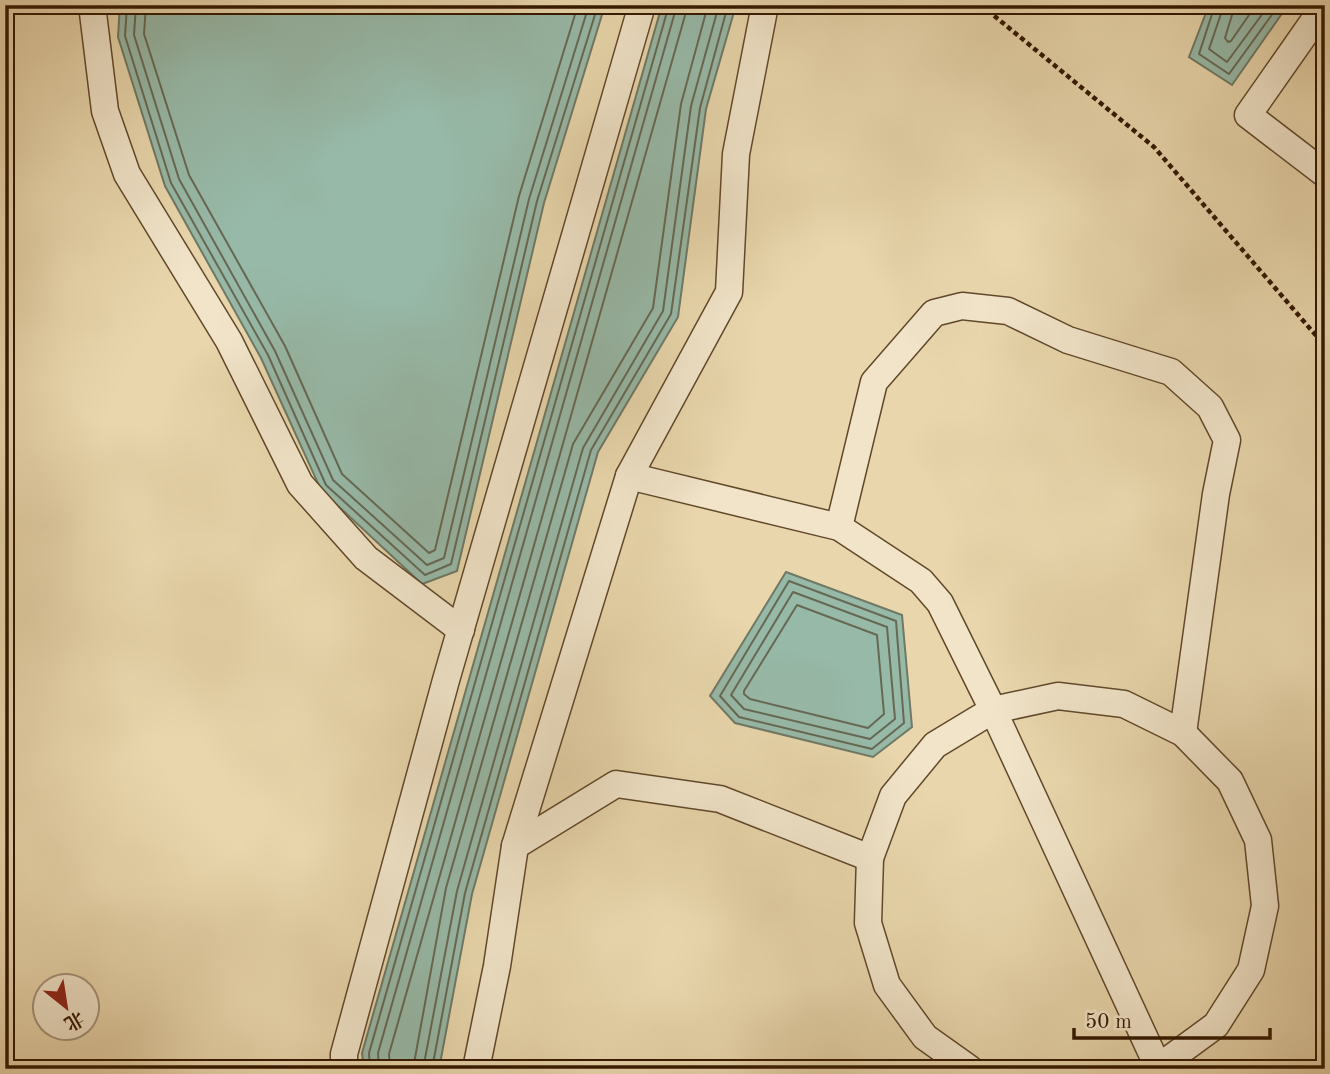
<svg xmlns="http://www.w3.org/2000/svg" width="1330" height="1074" font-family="'Old Standard TT','Noto Serif SC',serif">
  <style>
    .water { fill: #97b9a8; stroke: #6f7965; stroke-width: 2 }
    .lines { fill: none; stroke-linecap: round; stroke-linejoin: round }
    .shore { stroke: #666854; stroke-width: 2 }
    .minor-casing { stroke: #61482b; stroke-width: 29 }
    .path { stroke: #341800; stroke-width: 4.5; stroke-dasharray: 5 3.5; stroke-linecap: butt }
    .minor { stroke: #f1e4c9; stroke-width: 26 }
  </style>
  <rect width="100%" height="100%" fill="#e9d6ac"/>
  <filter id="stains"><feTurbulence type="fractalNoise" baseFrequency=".00286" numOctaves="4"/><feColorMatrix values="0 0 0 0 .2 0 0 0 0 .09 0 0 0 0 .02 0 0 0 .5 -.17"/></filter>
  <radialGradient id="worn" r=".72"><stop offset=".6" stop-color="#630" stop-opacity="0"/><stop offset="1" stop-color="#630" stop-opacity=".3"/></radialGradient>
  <!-- water -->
  <g class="water">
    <polygon points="120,5 605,5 544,203 457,571 422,584 321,490 261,358 165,186 118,37"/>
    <polygon points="662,5 736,5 706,109 678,317 598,452 472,894 439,1069 364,1069 362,1053"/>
    <polygon points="1209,5 1288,5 1232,85 1189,57"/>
    <polygon points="786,572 902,615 912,727 873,757 735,723 710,696"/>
  </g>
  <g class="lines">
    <!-- shore -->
    <g class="shore">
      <polyline points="127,5 125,36 171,183 268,355 326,485 425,575 451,564 537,201 598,5"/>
      <polyline points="136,5 134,35 179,179 275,351 333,480 427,565 444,558 529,199 589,5"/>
      <polyline points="146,5 144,34 189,175 285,346 342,474 429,553 435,550 519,196 578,5"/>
      <polyline points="1215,5 1199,54 1229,74 1279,5"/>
      <polyline points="1224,5 1209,49 1227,62 1269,5"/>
      <polyline points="1235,5 1225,38 1228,42 1231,41 1256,5"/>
      <polygon points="789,581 896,621 904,723 872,749 739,717 720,696"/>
      <polygon points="793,592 887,627 895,719 870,739 744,709 731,695"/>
      <polygon points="797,605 877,635 884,714 868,728 750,699 744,694 744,691"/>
      <polyline points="370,1069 369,1053 669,5"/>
      <polyline points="379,1069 378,1053 677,5"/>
      <polyline points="390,1069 389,1054 688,5"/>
      <polyline points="413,1069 446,888 573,444 653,308 681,104 708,5"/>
      <polyline points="423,1069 457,891 583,448 663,311 691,106 719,5"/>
      <polyline points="432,1069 465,893 591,450 671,314 700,108 728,5"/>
    </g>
    <defs>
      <g id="minor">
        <polyline points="92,5 105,111 127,174 229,341 300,484 366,558 461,630"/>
        <polyline points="1325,5 1248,115 1325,174"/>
        <polyline points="629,476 839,527 921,581 940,603 993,710 1159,1069"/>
        <polyline points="839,527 874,382 934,313 962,306 1008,311 1068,340 1171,372 1210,407 1227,440 1216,494 1183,733"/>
        <polyline points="515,846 616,784 720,799 870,858"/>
        <polyline points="344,1069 344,1054 446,680 642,5"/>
        <polyline points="476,1069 497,966 515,846 629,476 729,292 736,154 765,5"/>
        <polyline points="970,1069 925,1037 887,985 868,923 870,858 893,796 935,745 993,710 1058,696 1124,704 1183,733 1230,781 1258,840 1265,906 1251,970 1216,1025 1156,1069"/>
      </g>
    </defs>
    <!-- minor casing -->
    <use href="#minor" class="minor-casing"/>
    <!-- path -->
    <polyline class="path" points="981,5 1154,147 1325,346"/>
    <!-- minor -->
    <use href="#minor" class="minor"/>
  </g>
  <!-- margin -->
  <rect width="1330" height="1074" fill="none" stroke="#e9d6ac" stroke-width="28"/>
  <rect x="7" y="7" width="1316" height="1060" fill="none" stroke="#341800" stroke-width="3.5"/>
  <rect x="14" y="14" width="1302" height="1046" fill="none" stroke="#341800" stroke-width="2"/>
  <!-- north arrow -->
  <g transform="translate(66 1007) rotate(150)"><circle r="33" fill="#f1e4c9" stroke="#a59279" stroke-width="2"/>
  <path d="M0-5L12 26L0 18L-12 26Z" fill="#8f2418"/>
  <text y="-10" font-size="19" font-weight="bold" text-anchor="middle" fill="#341800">北</text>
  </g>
  <!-- scale -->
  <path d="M1074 1028v10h196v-10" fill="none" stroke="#341800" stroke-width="3.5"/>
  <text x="1085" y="1028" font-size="21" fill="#341800" stroke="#f1e4c9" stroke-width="5" paint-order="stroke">50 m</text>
  <rect width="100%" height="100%" filter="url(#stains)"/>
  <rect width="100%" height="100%" fill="url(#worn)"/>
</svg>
